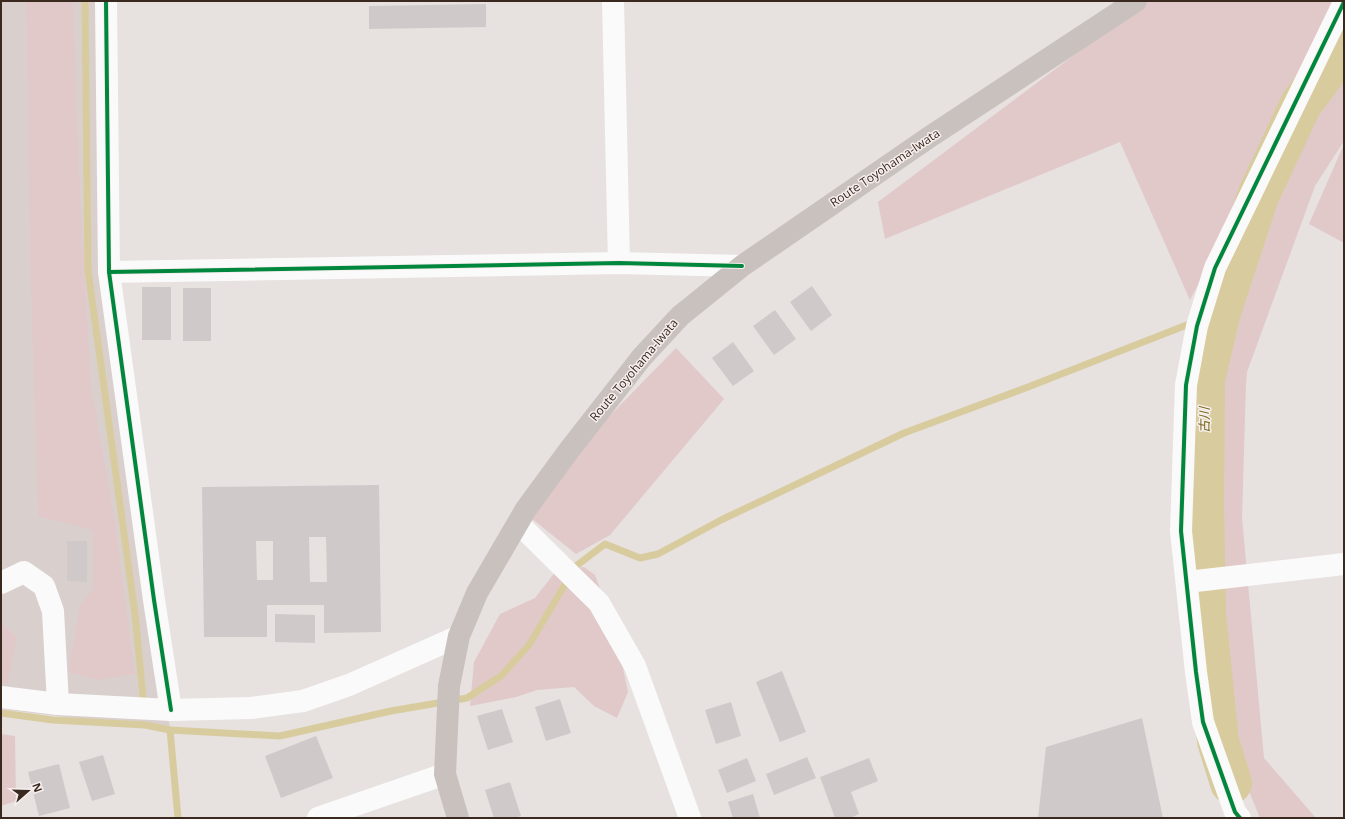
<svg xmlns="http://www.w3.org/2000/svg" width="1345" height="819" font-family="'Open Sans','Noto Sans JP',sans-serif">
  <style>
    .built { fill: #d9d0ce }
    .green { fill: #e1c9ca }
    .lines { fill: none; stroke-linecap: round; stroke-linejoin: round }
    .stream { stroke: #d8cc9f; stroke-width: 7 }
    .river { stroke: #d8cc9f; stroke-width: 42 }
    .building { fill: #cfcac9; fill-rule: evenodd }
    .minor { stroke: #fbfafa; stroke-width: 22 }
    .major { stroke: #c8c1be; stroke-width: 22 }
    .cycleway-casing { stroke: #f7efee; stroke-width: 6 }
    .cycleway { stroke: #00873e; stroke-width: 4 }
    .labels { text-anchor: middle; stroke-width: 3; stroke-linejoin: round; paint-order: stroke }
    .street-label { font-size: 12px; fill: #39291f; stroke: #f7efee }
    .water-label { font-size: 13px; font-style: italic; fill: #766618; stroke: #f7efee }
  </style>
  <rect width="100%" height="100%" fill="#e7e1e0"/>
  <!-- built -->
  <polygon class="built" points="1,1 105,1 110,272 170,730 1,709"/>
  <!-- green -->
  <g class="green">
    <polygon points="26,1 73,1 79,172 91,387 115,521 135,674 99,680 68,672 80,605 93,589 93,530 38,516 30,257"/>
    <polygon points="1146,1 1344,1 1344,141 1315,186 1247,372 1246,385 1242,518 1264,758 1316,818 1260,818 1215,709 1184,452 1209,288 1220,311 1231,237 1335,21 1190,300 1120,142 885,239 878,202"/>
    <polygon points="1344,144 1344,243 1309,224"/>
    <polygon points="676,348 724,399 610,535 576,554 531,518 591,435"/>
    <polygon points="584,567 595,575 615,630 628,692 617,718 594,706 574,687 537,690 516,697 470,706 474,662 500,614 535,598 556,571"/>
    <polygon points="1,623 17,637 8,683 1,683"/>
    <polygon points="1,734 15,736 16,801 1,806"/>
  </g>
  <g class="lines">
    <!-- stream -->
    <g class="stream">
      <polyline points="85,1 88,270 135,614 144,707"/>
      <polyline points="1,713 53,720 145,725 170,730 280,736 391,711 467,698 501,676 529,645 576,566 605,544 640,558 658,554 721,520 904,433 1028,387 1220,312"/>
      <polyline points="170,730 178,818"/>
    </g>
    <!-- river -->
    <polyline class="river" points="1231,783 1218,741 1205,613 1203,505 1204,379 1220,312 1258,196 1301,104 1344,47"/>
  </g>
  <!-- building -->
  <g class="building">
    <polygon points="486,4 486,27 369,29 369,6"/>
    <polygon points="812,286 832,315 811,331 790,302"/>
    <rect x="142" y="287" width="29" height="53"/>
    <rect x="183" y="288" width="28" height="53"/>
    <polygon points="775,310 796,339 774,355 753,326"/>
    <polygon points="733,342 754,371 733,386 712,358"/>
    <path d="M 379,485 L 381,632 L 324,633 L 324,605 L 267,605 L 267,637 L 204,637 L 202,487 ZM 309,537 L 326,537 L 327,582 L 310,582 ZM 256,541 L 273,541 L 273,580 L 257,580 Z"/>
    <polygon points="67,541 87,541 87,582 67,581"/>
    <polygon points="275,614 315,615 315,643 275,642"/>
    <polygon points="782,671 806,732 780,742 756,682"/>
    <polygon points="560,699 571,733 546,741 535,707"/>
    <polygon points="731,702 741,736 716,744 705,710"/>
    <polygon points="502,709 513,742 488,750 477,716"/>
    <polygon points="1142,718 1163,818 1038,818 1046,747"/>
    <polygon points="316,736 333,778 281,798 265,756"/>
    <polygon points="103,755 115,794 92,801 79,762"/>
    <polygon points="807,757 816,778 774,795 766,774"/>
    <polygon points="747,758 756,781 727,793 718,770"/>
    <polygon points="869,758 878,781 851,792 859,814 850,818 835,818 820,777"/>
    <polygon points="59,764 70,808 39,816 28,772"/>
    <polygon points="510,782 521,816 514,818 494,818 485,790"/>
    <polygon points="753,794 760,818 733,818 728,802"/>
  </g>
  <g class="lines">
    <!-- minor -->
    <g class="minor">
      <polyline points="106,1 109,272 154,600 171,710"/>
      <polyline points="613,1 619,263"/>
      <polyline points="109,272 619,263 742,266"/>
      <polyline points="518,523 599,603 635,666 690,818"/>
      <polyline points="1187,582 1344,564"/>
      <polyline points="1,583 24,572 44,586 53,611 58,704"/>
      <polyline points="1,697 58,704 171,710 251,708 303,701 349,685 459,636"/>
      <polyline points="318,818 445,774"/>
      <polyline points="1240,818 1235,812 1203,722 1196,672 1181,531 1186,385 1197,326 1215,268 1344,2"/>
    </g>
    <!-- major -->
    <polyline class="major" points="458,818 445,774 449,686 459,636 477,593 526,509 570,449 642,357 680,316 742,266 931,136 1136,1"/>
    <defs>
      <g id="cycleway">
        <polyline points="106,1 109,272 154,600 171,710"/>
        <polyline points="109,272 619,263 742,266"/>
        <polyline points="1240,818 1235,812 1203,722 1196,672 1181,531 1186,385 1197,326 1215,268 1344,2"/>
      </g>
    </defs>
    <!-- cycleway casing -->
    <use href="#cycleway" class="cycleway-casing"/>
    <!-- cycleway -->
    <use href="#cycleway" class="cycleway"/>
  </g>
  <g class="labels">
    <!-- street labels -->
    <g class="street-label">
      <text transform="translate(885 168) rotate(-34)" y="4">Route Toyohama-Iwata</text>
      <text transform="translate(634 370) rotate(-50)" y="4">Route Toyohama-Iwata</text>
    </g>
    <!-- water labels -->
    <g class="water-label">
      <text transform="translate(1204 420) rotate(-90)" y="5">古川</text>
    </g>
  </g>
  <!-- border -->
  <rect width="1345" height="819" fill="none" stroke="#39291f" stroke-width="4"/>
  <!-- north arrow -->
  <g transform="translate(28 791) rotate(70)" stroke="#f7efee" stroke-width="3" paint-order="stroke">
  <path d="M0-3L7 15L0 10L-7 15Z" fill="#39291f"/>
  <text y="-6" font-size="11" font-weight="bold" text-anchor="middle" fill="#39291f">N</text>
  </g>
</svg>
